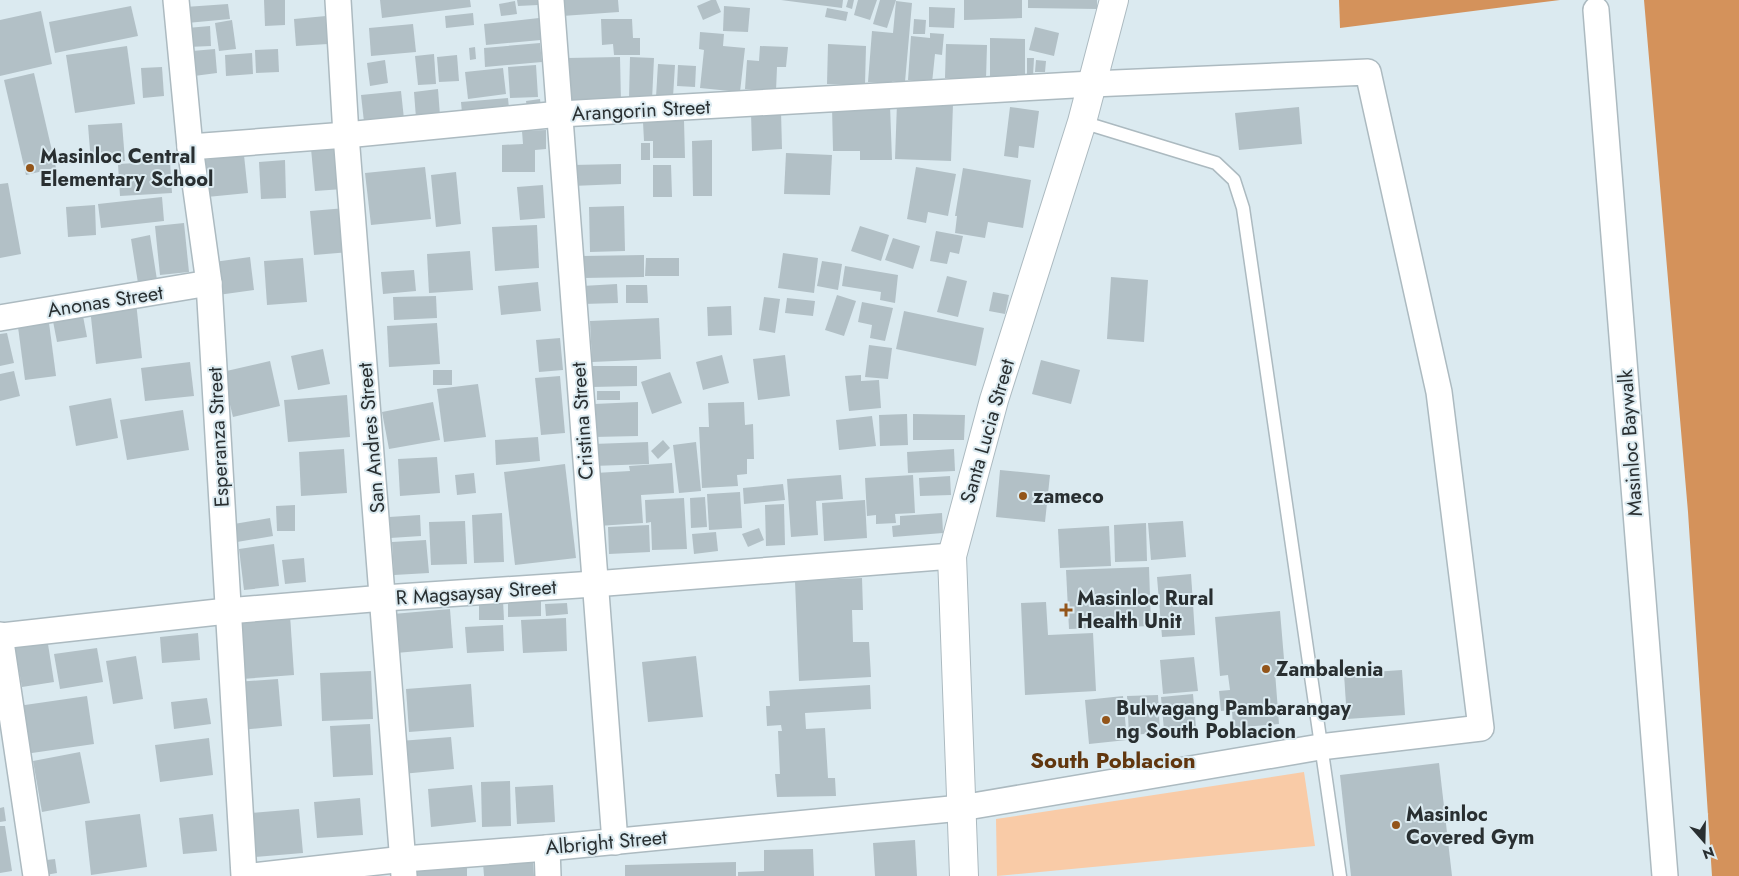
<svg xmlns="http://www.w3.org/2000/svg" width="1739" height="876" font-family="Jost,sans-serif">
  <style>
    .green { fill: #f9cba7 }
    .water { fill: #d4925b }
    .building { fill: #b2c0c6 }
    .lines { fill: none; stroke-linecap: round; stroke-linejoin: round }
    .lane-casing { stroke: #acbac0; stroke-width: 15 }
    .street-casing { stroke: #acbac0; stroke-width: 28 }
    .secondary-casing { stroke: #acbac0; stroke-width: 30 }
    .lane { stroke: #fff; stroke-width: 12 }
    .street { stroke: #fff; stroke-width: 25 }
    .secondary { stroke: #fff; stroke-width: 28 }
    .poi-dot { fill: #93551a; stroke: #dbeaf0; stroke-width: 2 }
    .labels { text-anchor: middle; stroke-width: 4; stroke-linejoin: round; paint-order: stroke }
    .street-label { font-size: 20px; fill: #292f31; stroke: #dbeaf0 }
    .poi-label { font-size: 20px; font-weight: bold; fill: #292f31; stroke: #dbeaf0; text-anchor: start }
    .quarter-label { font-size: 22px; font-weight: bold; fill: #61360e; stroke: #dbeaf0 }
  </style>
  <rect width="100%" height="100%" fill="#dbeaf0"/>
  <!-- green -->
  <polygon class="green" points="1304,772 1315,846 997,876 996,819"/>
  <!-- water -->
  <g class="water">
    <polygon points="1339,0 1560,0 1340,28"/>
    <polygon points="1644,0 1739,0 1739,876 1712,876 1688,512"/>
  </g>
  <!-- building -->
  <g class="building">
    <polygon points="264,0 285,0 285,25 265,26"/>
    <polygon points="380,0 470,0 471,7 382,18"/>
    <polygon points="517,0 538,0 538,5 518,6"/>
    <polygon points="561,0 618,0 619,12 562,16"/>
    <polygon points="711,0 716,0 721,12 703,20 697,6"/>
    <polygon points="781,0 843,0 842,8"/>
    <polygon points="848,0 854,0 852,9 846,7"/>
    <polygon points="858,0 877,0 870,20 854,15"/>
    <polygon points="880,0 896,0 887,28 873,24"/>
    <polygon points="964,0 1022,0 1022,18 964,20"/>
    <polygon points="1028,0 1097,0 1097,9 1028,8"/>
    <polygon points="515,1 517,14 501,16 499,4"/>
    <polygon points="896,1 912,3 905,82 892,81 893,84 868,82 872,31 893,33"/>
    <polygon points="228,4 230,19 187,23 185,7"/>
    <polygon points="131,6 138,36 55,53 49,22"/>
    <polygon points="724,6 750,8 748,32 723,31"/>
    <polygon points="929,7 955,8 954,28 929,27"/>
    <polygon points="827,8 848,12 846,21 825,17"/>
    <polygon points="41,11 52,64 0,76 0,20"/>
    <polygon points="473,13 474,25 446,28 445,16"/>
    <polygon points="326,16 328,44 296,46 294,19"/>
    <polygon points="539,18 541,40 486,45 484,24"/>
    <polygon points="601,19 632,19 633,38 640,38 640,55 614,55 613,44 602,45"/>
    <polygon points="914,19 926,20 925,34 913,34"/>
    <polygon points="232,20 236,49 219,51 215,23"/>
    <polygon points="413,24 416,52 371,56 369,28"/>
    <polygon points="210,26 211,46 188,47 187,28"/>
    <polygon points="1035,27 1059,33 1054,56 1029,50"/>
    <polygon points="700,32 724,34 723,46 745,48 740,92 700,88 704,50 699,49"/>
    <polygon points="930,33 944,34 942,55 935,54 932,83 908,80 911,36 930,38"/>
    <polygon points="990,38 1025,39 1025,78 990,78"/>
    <polygon points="540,43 542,62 485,67 484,48"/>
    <polygon points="828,44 866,46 865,85 827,84"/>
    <polygon points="946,44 987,45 986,79 945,78"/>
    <polygon points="127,46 135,104 75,113 66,55"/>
    <polygon points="760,46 788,47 786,67 777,67 776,91 745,89 747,60 759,61"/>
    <polygon points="475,47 476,59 470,60 469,48"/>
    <polygon points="215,49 217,73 194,76 192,51"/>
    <polygon points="278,49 279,72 256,73 255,50"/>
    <polygon points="252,53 253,74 226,76 225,55"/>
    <polygon points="434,54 436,84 418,85 415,56"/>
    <polygon points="457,55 459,81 439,82 437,57"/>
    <polygon points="620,57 621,103 568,104 567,58"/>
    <polygon points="630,57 654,58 652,100 629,99"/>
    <polygon points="1027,58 1034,58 1033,76 1027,76"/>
    <polygon points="385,60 388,83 370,86 367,63"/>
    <polygon points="1036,60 1046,61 1045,72 1035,72"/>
    <polygon points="658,64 675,65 673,97 656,97"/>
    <polygon points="536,65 538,97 510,98 508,67"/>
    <polygon points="678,65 696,66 695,87 677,86"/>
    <polygon points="162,67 164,96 143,98 141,68"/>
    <polygon points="503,68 506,94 468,99 465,72"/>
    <polygon points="34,73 56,168 26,175 4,80"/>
    <polygon points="438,89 440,116 416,118 414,92"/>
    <polygon points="401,91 404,119 364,122 361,95"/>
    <polygon points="508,98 509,109 462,113 461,102"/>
    <polygon points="540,99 541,107 527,109 526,101"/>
    <polygon points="897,103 953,104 951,161 895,159"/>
    <polygon points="890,105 892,160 860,160 860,151 833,151 832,106"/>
    <polygon points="1010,107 1039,111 1034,148 1019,146 1018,158 1004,156"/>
    <polygon points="1299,107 1302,144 1239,150 1235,113"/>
    <polygon points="781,111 782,149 752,151 751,112"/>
    <polygon points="684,120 685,158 653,158 653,141 644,141 643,122"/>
    <polygon points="122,123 125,161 91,163 88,125"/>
    <polygon points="546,130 546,149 535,150 535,172 502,172 502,145 523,144 522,131"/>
    <polygon points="712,140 712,196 693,196 692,141"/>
    <rect x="641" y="143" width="9" height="17"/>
    <polygon points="340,147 343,189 315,191 311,149"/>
    <polygon points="786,153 832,155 830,195 784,194"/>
    <polygon points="244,155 248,193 207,197 203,160"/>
    <polygon points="285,160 286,198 261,199 259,162"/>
    <polygon points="170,161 172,193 120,196 118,164"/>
    <polygon points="621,164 621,184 572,186 572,165"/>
    <polygon points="653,165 671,165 672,197 653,197"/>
    <polygon points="425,167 431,219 371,225 365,173"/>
    <polygon points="916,167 956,174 948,216 928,212 926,223 907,219"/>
    <polygon points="963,168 1031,180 1023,228 988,222 985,238 955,233 957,216 955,216"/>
    <polygon points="456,172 461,224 436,227 431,175"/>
    <polygon points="8,183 21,254 0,258 0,184"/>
    <polygon points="543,185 545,218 520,220 517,187"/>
    <polygon points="162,197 164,221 101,228 98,204"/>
    <polygon points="95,205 96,235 68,237 66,207"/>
    <polygon points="624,206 625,251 590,252 589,207"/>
    <polygon points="346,208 350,252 314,255 310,211"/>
    <polygon points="184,223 189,272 160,275 155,226"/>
    <polygon points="537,225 539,268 495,271 492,227"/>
    <polygon points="860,226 889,235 881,261 851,251"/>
    <polygon points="936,231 963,236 959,254 950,252 947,264 930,261"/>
    <polygon points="150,235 157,280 138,283 131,239"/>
    <polygon points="893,238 920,246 913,269 885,260"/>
    <polygon points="470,251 473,290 429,293 427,254"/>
    <polygon points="783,253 818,258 814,293 778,288"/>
    <polygon points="644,255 644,277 582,278 582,256"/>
    <polygon points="250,257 254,290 218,295 214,262"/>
    <polygon points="303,258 307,302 267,305 264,261"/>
    <polygon points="646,258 679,258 679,276 645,276"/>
    <polygon points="822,261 842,264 838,290 817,286"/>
    <polygon points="845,266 898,275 895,303 880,300 881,292 842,286"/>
    <polygon points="414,270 416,291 383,294 381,272"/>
    <polygon points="947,276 967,281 958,317 937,312"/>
    <polygon points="1111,277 1148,280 1144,342 1107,339"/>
    <polygon points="538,282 541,311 501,315 498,286"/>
    <polygon points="617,284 618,303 583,304 582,286"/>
    <polygon points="626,285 647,285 648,303 626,303"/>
    <polygon points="993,292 1009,295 1005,314 989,311"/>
    <polygon points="837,295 856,301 844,336 825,330"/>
    <polygon points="436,296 437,318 394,320 393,297"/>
    <polygon points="764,297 780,299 775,333 759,330"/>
    <polygon points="787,298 815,301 813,316 785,313"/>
    <polygon points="136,302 142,358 96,364 90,308"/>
    <polygon points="862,302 893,308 885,341 870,338 872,325 858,322"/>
    <polygon points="731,306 732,335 708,336 707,307"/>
    <polygon points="82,311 87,337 57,342 52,316"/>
    <polygon points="904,311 984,328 976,366 896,349"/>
    <polygon points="659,318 661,359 592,362 590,321"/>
    <polygon points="49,323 56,376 25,380 18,327"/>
    <polygon points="437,323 440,364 389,367 387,326"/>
    <polygon points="7,333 14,363 0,366 0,334"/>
    <polygon points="560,338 563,370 539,372 536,340"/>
    <polygon points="869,345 892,348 888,379 865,377"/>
    <polygon points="323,349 330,384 298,390 291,356"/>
    <polygon points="722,355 729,383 703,390 696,362"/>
    <polygon points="785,355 790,396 758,400 753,359"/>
    <polygon points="1041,360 1080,370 1071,404 1032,394"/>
    <polygon points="270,361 280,406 233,417 222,372"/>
    <polygon points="190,362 194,396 145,401 141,368"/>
    <polygon points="592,366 637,366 637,386 592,387"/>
    <rect x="433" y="370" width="19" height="15"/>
    <polygon points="14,371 20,396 0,401 0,374"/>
    <polygon points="670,372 682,403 652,414 641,382"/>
    <polygon points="861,375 861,381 879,380 881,408 849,411 845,376"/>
    <polygon points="560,376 565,433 541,435 535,378"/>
    <polygon points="478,384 486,437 444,442 437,389"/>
    <rect x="597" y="391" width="23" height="9"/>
    <polygon points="347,395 350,437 288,442 284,400"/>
    <polygon points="111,398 118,438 76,446 69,406"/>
    <polygon points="433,402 440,440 389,449 382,412"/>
    <polygon points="638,402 638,436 594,437 594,404"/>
    <polygon points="744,402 745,425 753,424 754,459 747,459 747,474 737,475 738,486 702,488 699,427 709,427 708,403"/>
    <polygon points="183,410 189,450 127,460 120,420"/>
    <polygon points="907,414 908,445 880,446 879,415"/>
    <polygon points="913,414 965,415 964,440 913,440"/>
    <polygon points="872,416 876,446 839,450 836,420"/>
    <polygon points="538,437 540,461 496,465 495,440"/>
    <polygon points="663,440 670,448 658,459 651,451"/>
    <polygon points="648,442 649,464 593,466 593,444"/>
    <polygon points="696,442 701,491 679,493 673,445"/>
    <polygon points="344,449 347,493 301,496 299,452"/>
    <polygon points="954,449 955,471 908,473 907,452"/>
    <polygon points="437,457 440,493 400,496 398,459"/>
    <polygon points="672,463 674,493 641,495 643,523 598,526 595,473 630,471 629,466"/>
    <polygon points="565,464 576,558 515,565 504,472"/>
    <polygon points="1000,470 1050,475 1045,522 996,517"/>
    <polygon points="474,473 476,493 457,495 455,475"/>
    <polygon points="841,475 843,499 816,501 818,535 791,537 787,479"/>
    <polygon points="913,475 915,513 895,514 896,523 876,524 876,515 867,516 865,478"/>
    <polygon points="950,476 951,495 920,496 919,478"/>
    <polygon points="783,484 785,500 744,504 743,488"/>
    <polygon points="740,492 742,528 709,530 707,494"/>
    <polygon points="705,497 707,527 691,528 690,498"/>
    <polygon points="684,498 687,549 652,550 651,522 646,523 645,500"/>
    <polygon points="865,500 867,538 824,541 822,503"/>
    <polygon points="784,504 785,545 766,546 765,505"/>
    <polygon points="295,505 295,531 277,531 276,506"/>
    <polygon points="502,513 504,562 474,563 472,515"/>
    <polygon points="942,513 943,533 893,537 892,526 900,525 900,516"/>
    <polygon points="420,515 421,536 390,538 389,517"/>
    <polygon points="270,518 273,536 237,542 234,524"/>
    <polygon points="465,521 467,564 431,565 429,522"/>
    <polygon points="1183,521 1186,557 1151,560 1148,523"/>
    <polygon points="1146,523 1147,561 1115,562 1114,525"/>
    <polygon points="649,525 650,552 609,554 608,527"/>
    <polygon points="1109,526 1111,566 1060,568 1058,529"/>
    <polygon points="759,528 764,540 748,547 742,534"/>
    <polygon points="716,532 718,551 694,554 692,534"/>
    <polygon points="426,540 429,573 394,575 392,542"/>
    <polygon points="274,544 279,586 244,590 239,549"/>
    <polygon points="304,558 306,582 285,584 282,560"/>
    <polygon points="1149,567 1151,626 1069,629 1066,570"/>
    <polygon points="1191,574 1195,635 1162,637 1157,577"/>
    <polygon points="862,578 863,610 852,610 853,642 869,642 871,677 799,681 795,581"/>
    <polygon points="508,595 541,595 541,616 508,617"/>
    <polygon points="479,600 503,600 504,620 479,620"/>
    <polygon points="1046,602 1048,635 1093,633 1096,691 1025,695 1021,603"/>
    <polygon points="567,603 568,614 546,616 545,604"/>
    <polygon points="450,609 453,648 396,653 393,614"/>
    <polygon points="1280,611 1285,671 1275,672 1279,724 1233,728 1232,710 1221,711 1219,691 1230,690 1228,675 1220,676 1215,617"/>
    <polygon points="290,615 294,675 242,679 238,619"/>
    <polygon points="566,618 567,651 523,653 521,620"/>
    <polygon points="503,625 504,651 467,653 465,627"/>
    <polygon points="198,633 200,660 162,663 160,637"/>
    <polygon points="47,638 54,682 22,687 14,643"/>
    <polygon points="97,648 103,682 60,689 54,654"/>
    <polygon points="136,656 143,699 113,704 106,661"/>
    <polygon points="696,656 703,717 648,722 642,662"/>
    <polygon points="1194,657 1198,691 1163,694 1160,660"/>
    <polygon points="1402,670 1405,715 1347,719 1344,674"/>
    <polygon points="371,671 373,719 322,721 320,673"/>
    <polygon points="278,679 282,726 240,730 236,682"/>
    <polygon points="471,684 474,727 409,732 406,689"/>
    <polygon points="870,685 871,709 805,713 806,729 825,728 828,778 835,778 836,796 777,797 775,774 780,774 778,731 782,731 781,725 767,726 766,706 770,706 769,691"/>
    <polygon points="1193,694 1196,727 1164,730 1161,697"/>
    <polygon points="1158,695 1160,733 1129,735 1127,696"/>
    <polygon points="87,696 94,744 25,754 18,706"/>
    <polygon points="1123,696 1127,740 1089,744 1085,700"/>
    <polygon points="207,698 211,724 174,729 171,702"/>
    <polygon points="370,724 373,775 333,777 330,726"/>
    <polygon points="451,737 454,769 402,774 400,741"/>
    <polygon points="209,738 213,775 160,782 155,745"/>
    <polygon points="80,752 90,803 42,812 33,761"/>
    <polygon points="1439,763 1452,876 1351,876 1340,775"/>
    <polygon points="510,781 511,826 482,827 481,782"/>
    <polygon points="472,785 476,822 431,827 428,789"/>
    <polygon points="553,785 555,822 517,824 515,787"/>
    <polygon points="360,798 363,835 317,838 314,802"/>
    <polygon points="4,807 6,821 0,822 0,808"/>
    <polygon points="299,809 303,853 255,857 251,813"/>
    <polygon points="140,814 147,867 91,875 85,821"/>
    <polygon points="213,814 217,851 183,854 179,818"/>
    <polygon points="0,826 5,826 12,871 0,873"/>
    <polygon points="915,840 917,876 875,876 873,843"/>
    <polygon points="813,849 814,876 738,876 738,872 764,871 764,850"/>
    <polygon points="55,859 57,873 40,876 38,861"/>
    <polygon points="533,860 534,876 484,876 483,863"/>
    <polygon points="736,862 736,876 625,876 625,865"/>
    <polygon points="467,864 467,876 408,876 408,867"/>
  </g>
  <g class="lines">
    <defs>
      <polyline id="lane" points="1082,122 1216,163 1234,180 1243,208 1340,876"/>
      <g id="street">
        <polyline points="176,0 190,147 209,283 244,876"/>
        <polyline points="338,0 346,135 404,876"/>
        <polyline points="551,0 615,842"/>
        <polyline points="1596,10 1665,876"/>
        <polyline points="190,147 346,135 560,114 1092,84 1368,72 1439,392 1481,728 1320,747 961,808 547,848 404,859 252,876"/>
        <polyline points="0,318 209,283"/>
        <polyline points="0,635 36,876"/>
        <polyline points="0,636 227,611 384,598 594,584 952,556"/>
        <polyline points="547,848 548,876"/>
      </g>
      <polyline id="secondary" points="964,876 952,556 994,400 1082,122 1114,0"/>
    </defs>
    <!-- lane casing -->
    <use href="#lane" class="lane-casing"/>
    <!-- street casing -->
    <use href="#street" class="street-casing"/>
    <!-- secondary casing -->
    <use href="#secondary" class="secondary-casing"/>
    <!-- lane -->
    <use href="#lane" class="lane"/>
    <!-- street -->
    <use href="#street" class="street"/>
    <!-- secondary -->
    <use href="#secondary" class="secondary"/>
  </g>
  <!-- markers -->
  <g class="poi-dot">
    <circle cx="30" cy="168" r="5"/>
    <circle cx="1023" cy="496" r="5"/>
    <path d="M1063.5 602.5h5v5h5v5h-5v5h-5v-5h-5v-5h5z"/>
    <circle cx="1266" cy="669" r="5"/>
    <circle cx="1106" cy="720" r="5"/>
    <circle cx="1396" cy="825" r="5"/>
  </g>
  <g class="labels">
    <!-- street labels -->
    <g class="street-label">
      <text transform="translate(641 110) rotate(-3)" y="7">Arangorin Street</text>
      <text transform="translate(105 301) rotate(-9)" y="7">Anonas Street</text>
      <text transform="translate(582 421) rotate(-94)" y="7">Cristina Street</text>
      <text transform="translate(987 431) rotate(-74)" y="7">Santa Lucia Street</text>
      <text transform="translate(218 437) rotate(-93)" y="7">Esperanza Street</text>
      <text transform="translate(371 438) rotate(-95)" y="7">San Andres Street</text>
      <text transform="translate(1630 443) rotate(-94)" y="7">Masinloc Baywalk</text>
      <text transform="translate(476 592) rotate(-4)" y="7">R Magsaysay Street</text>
      <text transform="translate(606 842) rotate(-5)" y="7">Albright Street</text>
    </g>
    <!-- poi labels -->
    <g class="poi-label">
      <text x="40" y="163">Masinloc Central<tspan x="40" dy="23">Elementary School</tspan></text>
      <text x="1033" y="503">zameco</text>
      <text x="1077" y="605">Masinloc Rural<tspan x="1077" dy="23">Health Unit</tspan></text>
      <text x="1276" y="676">Zambalenia</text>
      <text x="1116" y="715">Bulwagang Pambarangay<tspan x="1116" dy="23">ng South Poblacion</tspan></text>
      <text x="1406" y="821">Masinloc<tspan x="1406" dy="23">Covered Gym</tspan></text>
    </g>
    <!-- quarter labels -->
    <g class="quarter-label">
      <text x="1113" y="768">South Poblacion</text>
    </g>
  </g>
  <!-- north arrow -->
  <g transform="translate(1704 841) rotate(160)" stroke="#dbeaf0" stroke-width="4" paint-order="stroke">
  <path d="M0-4L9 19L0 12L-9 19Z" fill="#292f31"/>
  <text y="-8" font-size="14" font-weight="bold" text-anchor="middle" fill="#292f31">N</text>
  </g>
</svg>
